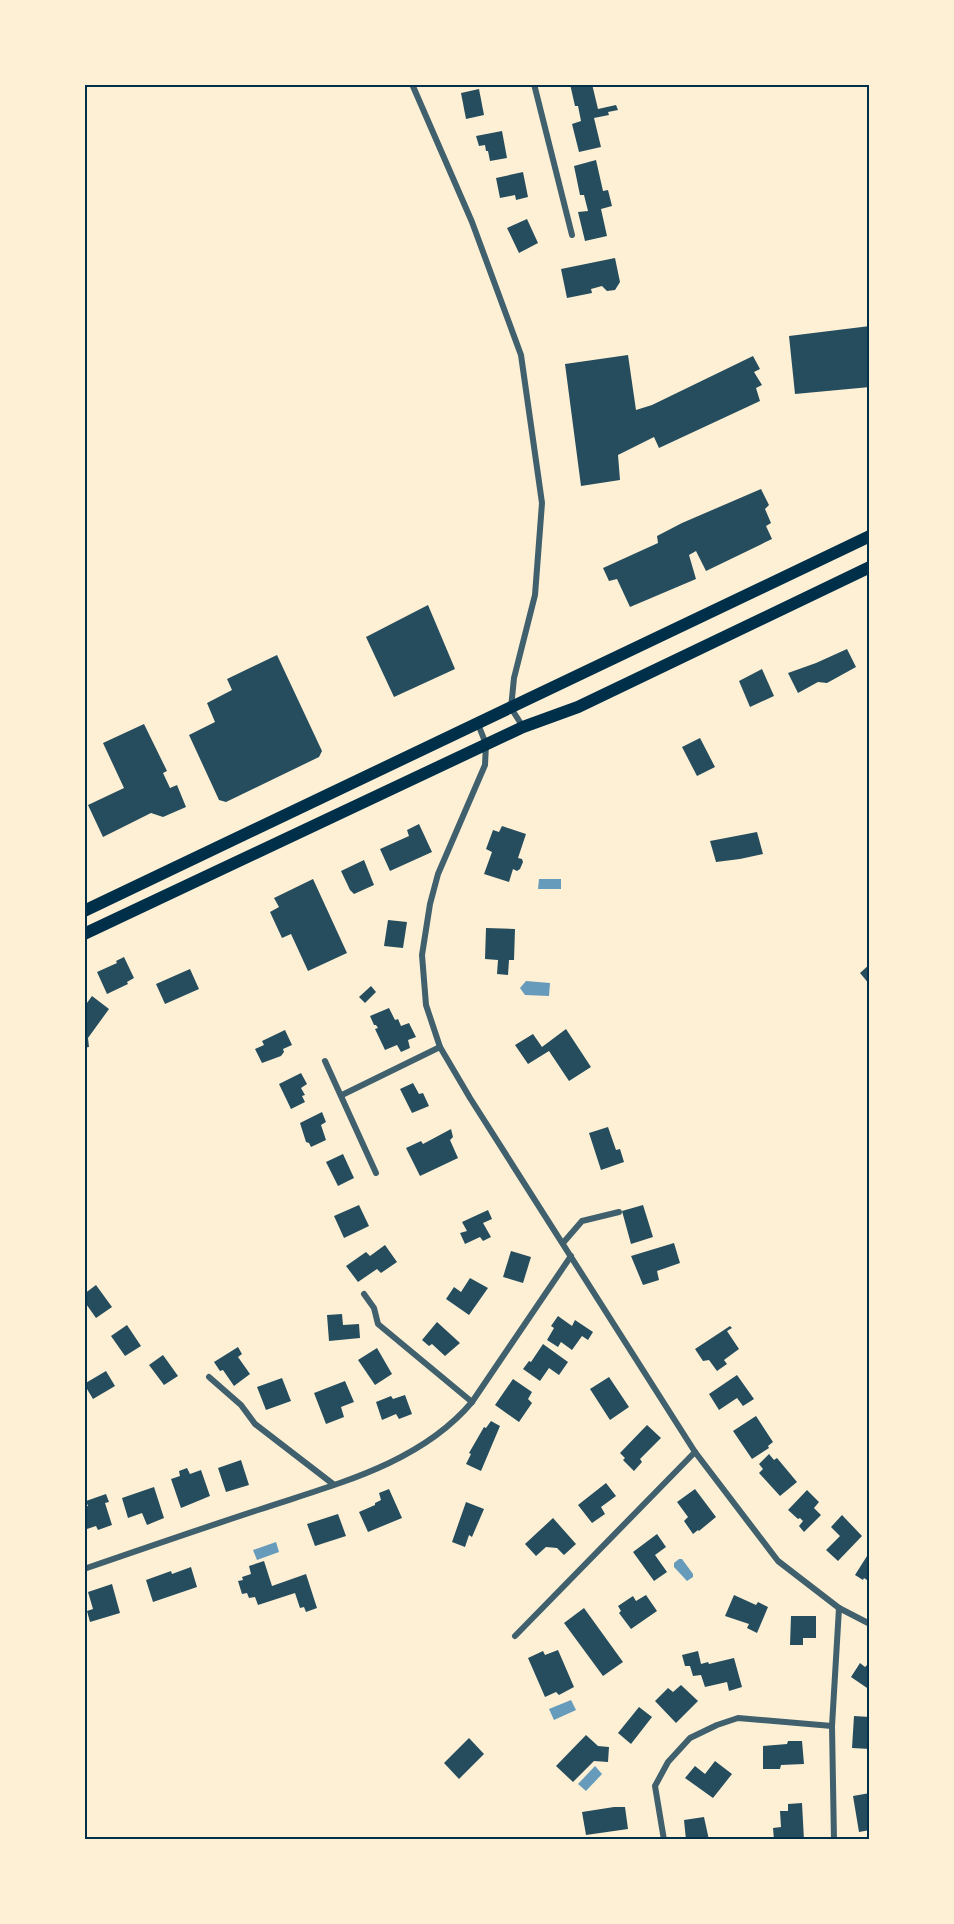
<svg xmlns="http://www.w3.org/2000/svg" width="954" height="1924" font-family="'Titillium Web',sans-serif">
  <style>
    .water { fill: #669bbc }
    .building { fill: #264d5e }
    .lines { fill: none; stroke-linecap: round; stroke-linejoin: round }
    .minor { stroke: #3f606c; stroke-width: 6 }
    .primary { stroke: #003049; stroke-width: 12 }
    .neatline { fill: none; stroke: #003049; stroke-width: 2 }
  </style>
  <rect width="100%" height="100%" fill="#fdf0d5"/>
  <!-- water -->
  <g class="water">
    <polygon points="539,879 561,879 561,889 538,889"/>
    <polygon points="526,981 550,983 549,996 525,995 520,988"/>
    <polygon points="276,1542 279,1552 257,1560 253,1550"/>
    <polygon points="679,1559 682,1559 693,1574 693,1577 687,1581 674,1567 674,1563"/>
    <polygon points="571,1700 576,1710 554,1720 549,1709"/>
    <polygon points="595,1766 602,1774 586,1791 578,1784"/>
  </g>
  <!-- building -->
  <g class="building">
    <polygon points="570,84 592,84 598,109 616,105 618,110 608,112 609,115 594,118 601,147 579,152 572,124 581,121 578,106 575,106"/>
    <polygon points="479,89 484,115 466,119 461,93"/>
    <polygon points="502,131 507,158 490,161 488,151 486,151 485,145 479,146 476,136"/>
    <polygon points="596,160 603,191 608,190 612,206 601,209 607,236 585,241 578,212 588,211 584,195 580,195 574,166"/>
    <polygon points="523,172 528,197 516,200 515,195 500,198 496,178"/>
    <polygon points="527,219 538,243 519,253 507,228"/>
    <polygon points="615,258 620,282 615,290 607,291 602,286 591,289 592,293 567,298 561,269"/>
    <polygon points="870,326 870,387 795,394 789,336"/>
    <polygon points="628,355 636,410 652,405 753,356 760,369 754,372 762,385 756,388 760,401 659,448 654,437 618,455 620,480 581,486 565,364"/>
    <polygon points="761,489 769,505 765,509 771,523 766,526 772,539 706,571 696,551 689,555 696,579 630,607 617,579 609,581 603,568 658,543 657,536 682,523"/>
    <polygon points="428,605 455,669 394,697 366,637"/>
    <polygon points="847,649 856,667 827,683 818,682 798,693 788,673 816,663"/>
    <polygon points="277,655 322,751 319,757 226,802 219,800 189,735 215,722 207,703 232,690 227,679"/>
    <polygon points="762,669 774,696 750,707 739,681"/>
    <polygon points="144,724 167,771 163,773 170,788 177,785 186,807 163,817 151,813 103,837 88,805 124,788 103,743"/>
    <polygon points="700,738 715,767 697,776 682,747"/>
    <polygon points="419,824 432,852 390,871 380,849 409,836 407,830"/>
    <polygon points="502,826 526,834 518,858 522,859 523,862 520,869 517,871 513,869 509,882 484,874 492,852 486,849 493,830 499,832"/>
    <polygon points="757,832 763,854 740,859 716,862 710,841"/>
    <polygon points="364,860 374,885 354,894 350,890 341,871"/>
    <polygon points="313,879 347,953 308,971 291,934 282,938 270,912 279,907 274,898"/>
    <polygon points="388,920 407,922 403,948 384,946"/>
    <polygon points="486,928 515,929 514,960 509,960 508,975 497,974 498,960 485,959"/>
    <polygon points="124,957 134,978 127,982 128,984 107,994 97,972 117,963 116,961"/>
    <polygon points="870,964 870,985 860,973"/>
    <polygon points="190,969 199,989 165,1004 156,984"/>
    <polygon points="371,986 376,992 365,1003 359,997"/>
    <polygon points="92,996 109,1009 88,1038 89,1047 84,1048 84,1007"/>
    <polygon points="389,1008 395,1020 398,1019 401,1026 409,1023 416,1037 408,1040 410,1048 401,1052 397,1045 385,1050 375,1029 378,1028 376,1025 374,1025 370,1016"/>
    <polygon points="566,1029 591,1067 569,1081 549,1051 528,1064 515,1045 533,1034 542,1047"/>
    <polygon points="285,1030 292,1045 283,1049 284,1052 281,1056 262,1063 255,1049 264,1045 262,1041"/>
    <polygon points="301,1073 307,1084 301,1088 305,1095 302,1096 305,1102 291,1109 279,1084"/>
    <polygon points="413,1083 419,1094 423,1093 429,1106 412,1113 400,1089"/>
    <polygon points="322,1112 326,1122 321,1125 326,1140 311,1147 309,1143 306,1142 300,1123"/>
    <polygon points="608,1127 616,1150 620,1149 624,1162 601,1170 589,1133"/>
    <polygon points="451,1129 453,1137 450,1140 458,1158 420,1176 406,1148 421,1141 423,1144"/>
    <polygon points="343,1154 354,1178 338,1186 326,1162"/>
    <polygon points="359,1205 369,1226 344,1238 334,1216"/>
    <polygon points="643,1205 653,1237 631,1244 622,1211"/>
    <polygon points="488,1210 492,1219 483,1223 491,1237 483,1241 480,1237 465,1244 460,1233 467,1231 462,1222"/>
    <polygon points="674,1243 680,1263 657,1271 659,1280 643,1285 631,1256"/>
    <polygon points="385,1245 397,1262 381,1273 377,1269 358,1282 346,1266 366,1252 370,1256"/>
    <polygon points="511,1251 531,1257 523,1283 503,1277"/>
    <polygon points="470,1278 488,1288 469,1315 446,1299 454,1287 461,1292"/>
    <polygon points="96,1285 112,1307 96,1318 84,1301 84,1294"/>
    <polygon points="342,1314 343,1325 359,1324 360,1338 329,1341 327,1315"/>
    <polygon points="558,1316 572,1326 575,1320 593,1332 588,1340 582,1336 572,1350 561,1342 558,1347 547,1340 554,1328 551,1326"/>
    <polygon points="437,1322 460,1343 445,1356 432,1344 429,1346 422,1340"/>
    <polygon points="127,1325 141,1346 125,1356 111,1336"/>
    <polygon points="730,1326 732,1328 727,1331 739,1349 724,1360 727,1364 717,1371 709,1360 703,1361 695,1349"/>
    <polygon points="543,1344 568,1362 559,1375 549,1368 540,1381 523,1369 529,1361 531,1362"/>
    <polygon points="238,1347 242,1354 238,1357 250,1374 234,1386 223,1370 220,1371 214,1362"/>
    <polygon points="377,1348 392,1374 375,1385 358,1360"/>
    <polygon points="163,1355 178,1376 164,1385 149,1365"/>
    <polygon points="106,1371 115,1386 93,1399 84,1384"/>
    <polygon points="737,1375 754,1399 743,1406 737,1398 719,1410 709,1394"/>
    <polygon points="609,1377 629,1407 610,1420 590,1389"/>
    <polygon points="282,1378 291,1401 266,1410 257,1387"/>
    <polygon points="513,1379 532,1392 528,1399 532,1403 519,1422 495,1405"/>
    <polygon points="345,1381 354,1402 341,1407 344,1417 326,1424 314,1393"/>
    <polygon points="405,1395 412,1414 399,1419 396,1414 382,1420 376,1402 391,1396 393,1399"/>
    <polygon points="756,1416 773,1442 768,1446 769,1448 752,1459 733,1431"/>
    <polygon points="491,1421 500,1426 481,1471 466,1464 471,1454 469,1453 484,1427 486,1428"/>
    <polygon points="647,1425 661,1438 640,1459 642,1462 634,1471 623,1460 625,1458 620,1453"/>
    <polygon points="769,1454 774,1460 777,1458 797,1482 780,1496 759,1473 763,1469 759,1464"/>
    <polygon points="241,1460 249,1485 226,1492 218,1468"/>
    <polygon points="187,1468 190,1474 201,1470 210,1496 181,1508 171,1479 180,1476 179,1471"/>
    <polygon points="606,1483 616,1496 601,1507 605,1514 592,1523 578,1505"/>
    <polygon points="154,1487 164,1518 147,1525 142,1513 128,1518 122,1498"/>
    <polygon points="389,1489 402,1518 368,1532 359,1512 375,1505 375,1503 381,1500 379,1493"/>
    <polygon points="695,1489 716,1517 699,1531 698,1530 693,1534 684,1521 688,1517 677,1502"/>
    <polygon points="807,1490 819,1502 814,1508 821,1515 804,1532 799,1526 803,1521 800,1518 798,1519 788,1510"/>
    <polygon points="106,1494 109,1502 105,1503 112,1525 98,1530 96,1526 84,1530 84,1507 88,1506 86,1501"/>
    <polygon points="466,1502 484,1509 472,1537 469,1535 465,1547 452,1542"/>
    <polygon points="338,1514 346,1536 315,1546 307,1524"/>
    <polygon points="842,1515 862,1536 838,1561 826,1550 840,1536 831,1527"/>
    <polygon points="553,1518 576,1544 564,1555 557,1548 546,1547 536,1556 525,1544"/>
    <polygon points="657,1534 666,1547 655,1555 667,1572 654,1581 633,1552"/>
    <polygon points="867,1556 870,1558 870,1582 864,1578 863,1580 855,1575"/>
    <polygon points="264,1561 272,1586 306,1574 317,1608 306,1612 304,1607 300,1608 295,1593 258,1605 255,1597 249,1598 247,1593 242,1594 238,1581 243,1580 242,1577 251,1574 249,1566"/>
    <polygon points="191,1567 197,1587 153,1602 146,1580 171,1571 172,1574"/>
    <polygon points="112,1584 120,1613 90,1622 87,1611 93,1609 88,1592"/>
    <polygon points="646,1595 657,1611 631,1629 619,1613 621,1611 618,1606 633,1596 636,1601"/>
    <polygon points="734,1595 756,1605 758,1602 768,1607 757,1633 747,1628 749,1624 725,1616"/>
    <polygon points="584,1608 623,1662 603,1676 564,1623"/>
    <polygon points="791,1616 816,1616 816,1638 803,1638 803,1645 790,1645"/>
    <polygon points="558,1650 574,1687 559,1695 556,1692 545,1697 528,1658 543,1651 545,1655"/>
    <polygon points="698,1651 701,1664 708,1662 709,1664 734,1658 742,1687 729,1691 727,1682 705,1687 701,1675 693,1676 690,1666 685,1666 682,1655"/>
    <polygon points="860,1663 865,1667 868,1664 870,1666 870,1690 851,1677"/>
    <polygon points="681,1685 698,1701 676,1723 655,1701 668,1688 673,1692"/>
    <polygon points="639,1707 652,1717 631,1744 618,1733"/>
    <polygon points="854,1716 870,1717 870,1749 852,1748"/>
    <polygon points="586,1735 598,1746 609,1747 608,1762 594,1761 573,1782 556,1766"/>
    <polygon points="469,1738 484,1754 459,1779 444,1763"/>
    <polygon points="788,1741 802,1741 804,1764 781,1765 780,1769 763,1769 763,1746 787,1744"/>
    <polygon points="715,1761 732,1774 713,1798 685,1778 695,1766 705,1774"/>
    <polygon points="870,1793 870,1830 859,1832 853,1796"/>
    <polygon points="802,1803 804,1840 774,1840 773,1828 781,1827 780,1811 788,1811 788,1804"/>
    <polygon points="614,1807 625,1807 628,1829 586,1835 582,1812"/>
    <polygon points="704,1817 709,1840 686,1840 684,1820"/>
  </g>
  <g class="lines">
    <!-- minor -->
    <g class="minor">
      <polyline points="412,84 472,222 521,355 542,503 535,595 514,678 511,708 523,727"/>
      <polyline points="534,84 572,235"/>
      <polyline points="478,724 486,744 485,765 438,874 430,904 422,955 426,1005 440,1047 470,1098 695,1452 778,1561 839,1608 870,1624"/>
      <polyline points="325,1061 376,1173"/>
      <polyline points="342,1095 440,1047"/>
      <polyline points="563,1243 582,1221 619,1212"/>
      <polyline points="364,1294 374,1308 378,1324 472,1402"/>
      <polyline points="209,1377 241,1405 255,1424 333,1484"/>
      <path d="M 84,1569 C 142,1549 200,1529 258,1510 C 332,1485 419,1465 472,1402 L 571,1256"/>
      <polyline points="515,1636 695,1452"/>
      <polyline points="664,1840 655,1786 668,1762 690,1738 717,1725 738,1718 832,1726"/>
      <polyline points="834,1840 832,1726 839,1608"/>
    </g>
    <!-- primary -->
    <g class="primary">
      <polyline points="84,911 870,536"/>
      <polyline points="84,934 523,727 578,707 870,567"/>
    </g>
  </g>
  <!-- border -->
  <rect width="954" height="1924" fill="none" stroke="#fdf0d5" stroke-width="171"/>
  <rect x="86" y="86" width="782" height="1752" class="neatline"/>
</svg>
